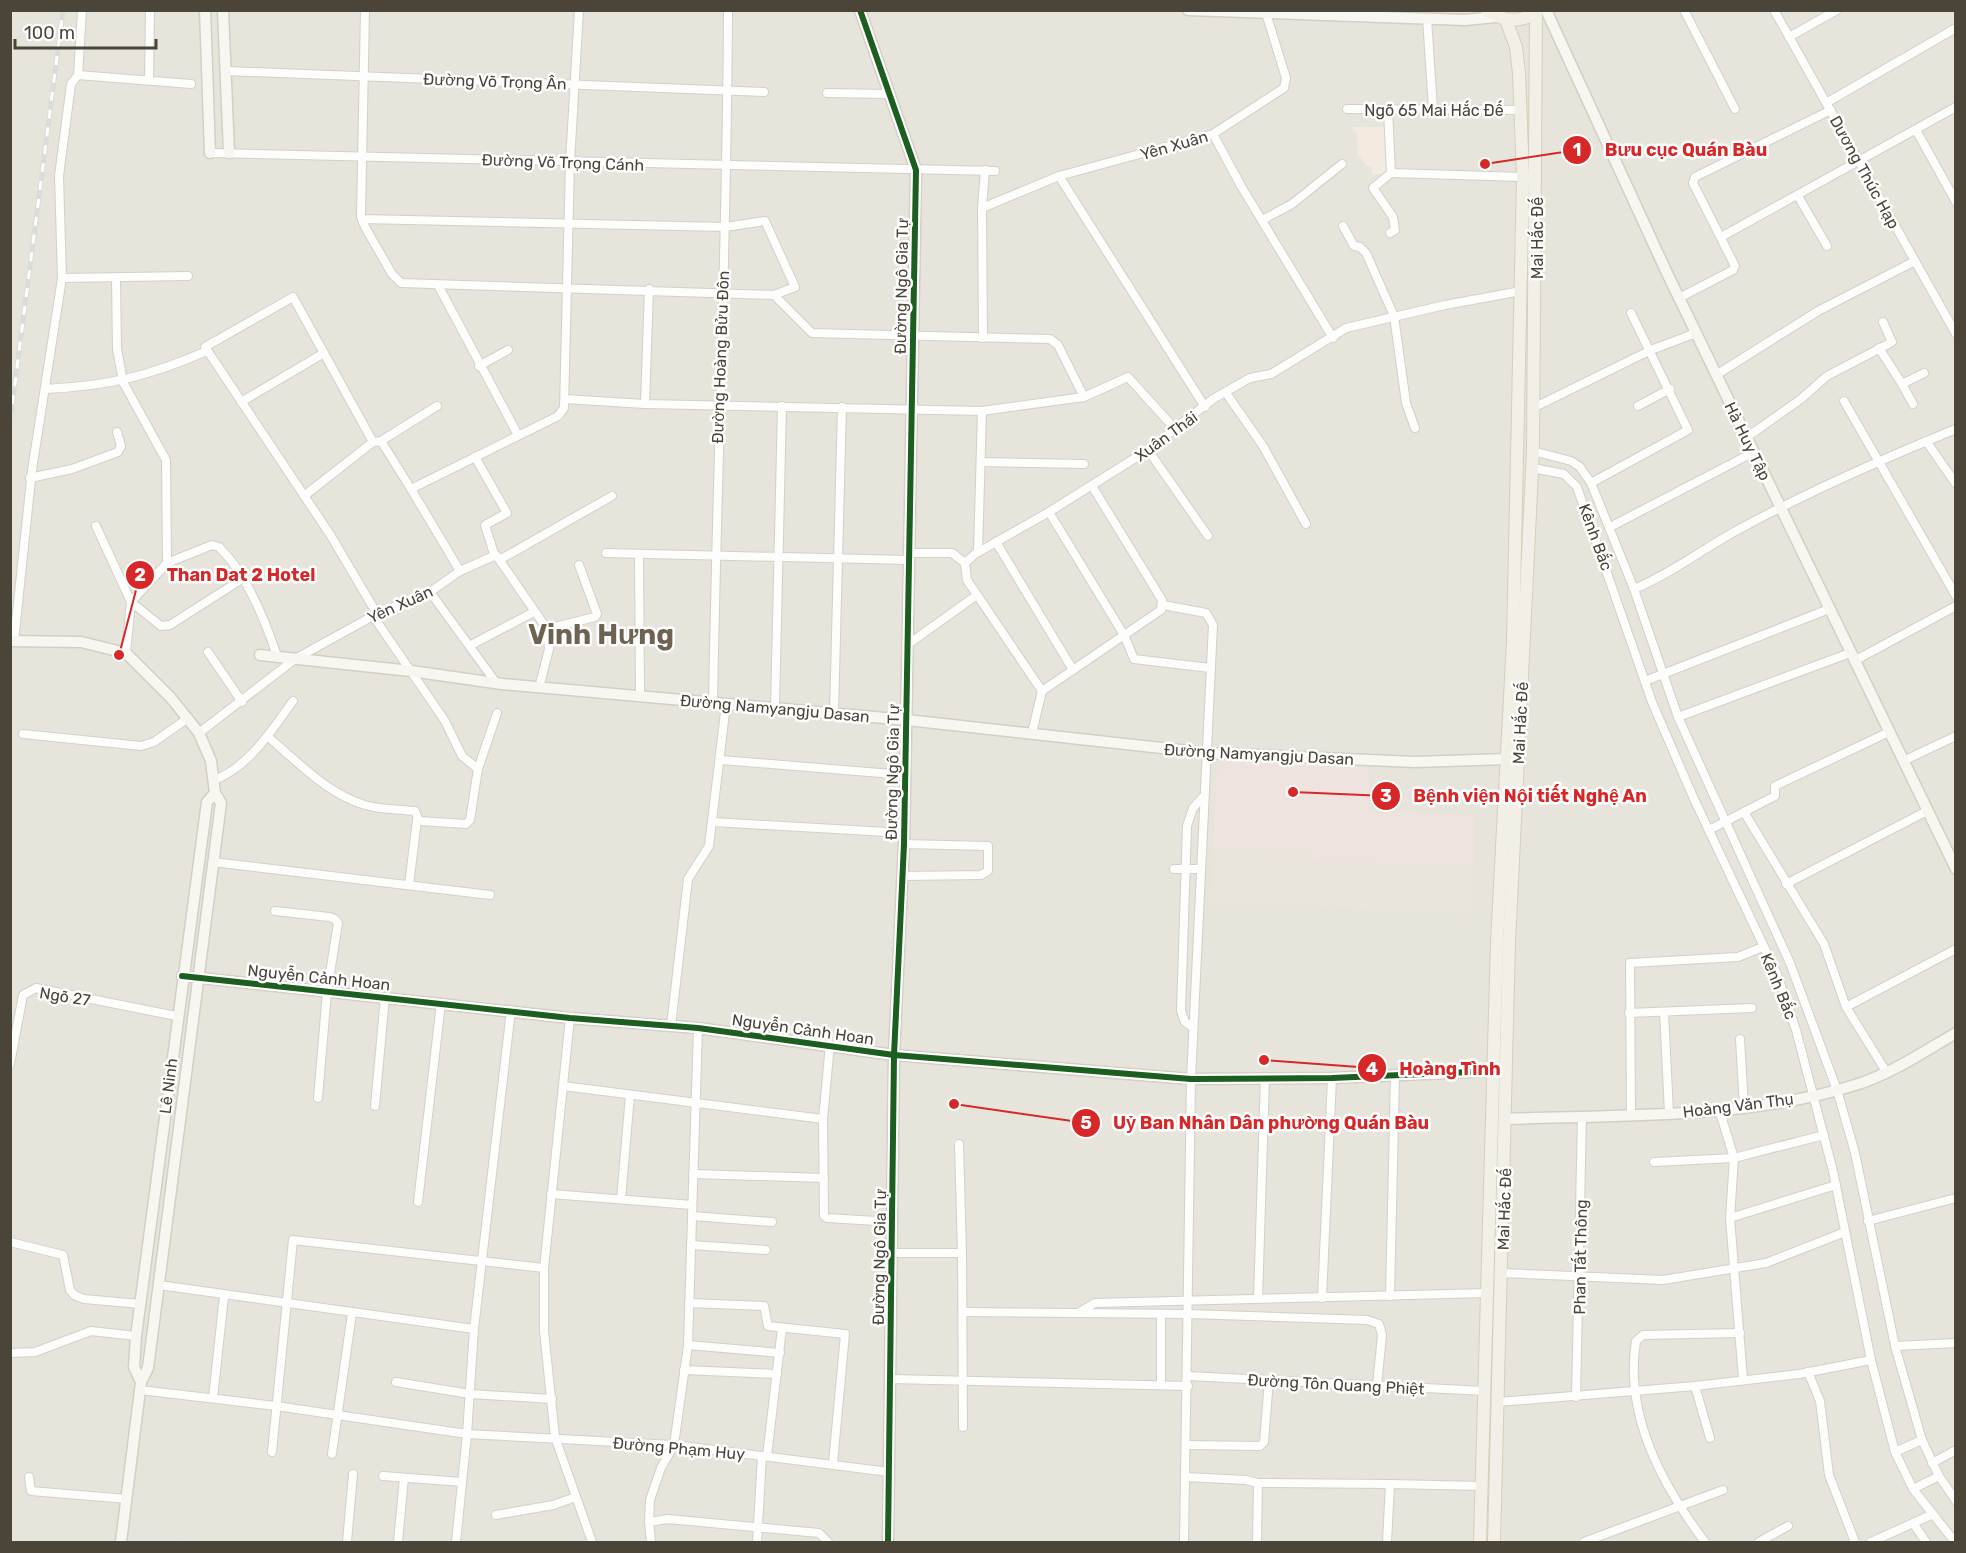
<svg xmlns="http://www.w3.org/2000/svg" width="1966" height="1553" font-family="Rubik,sans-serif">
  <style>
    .residential { fill: #e7e4dc }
    .commercial { fill: #f3ebdf }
    .education { fill: #eae5da }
    .medical { fill: #eee3df }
    .parking { fill: #e6e3df }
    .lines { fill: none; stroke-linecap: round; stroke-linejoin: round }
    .street-casing { stroke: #d2d0cb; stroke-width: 10 }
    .secondary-casing { stroke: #d3cfc5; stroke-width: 13 }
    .primary-casing { stroke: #d6cebb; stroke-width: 14 }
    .street { stroke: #fdfdfc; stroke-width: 8 }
    .secondary { stroke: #f7f6f1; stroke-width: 10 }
    .primary { stroke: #f2efe6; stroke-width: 12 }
    .rail-casing { stroke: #dbdbda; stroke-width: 5 }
    .rail { stroke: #fff; stroke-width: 3; stroke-dasharray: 9; stroke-linecap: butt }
    .cycleway-casing { stroke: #fff; stroke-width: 10 }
    .cycleway { stroke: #1b5e20; stroke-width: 6 }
    .labels { text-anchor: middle; stroke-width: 5; stroke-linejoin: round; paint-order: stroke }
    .street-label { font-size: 16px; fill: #4b4439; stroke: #fff }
    .town-label { font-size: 28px; font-weight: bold; fill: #6e6250; stroke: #fff }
    .leader { fill: none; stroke: #d62828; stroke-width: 2 }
    .callout-dot { fill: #d62828; stroke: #fff; stroke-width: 2 }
    .mark-label { font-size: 18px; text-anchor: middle; font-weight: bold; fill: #fff }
    .callout-label { font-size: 18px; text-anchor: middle; font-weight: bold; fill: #d62828; stroke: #fff; stroke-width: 5; stroke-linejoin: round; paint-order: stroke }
  </style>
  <rect width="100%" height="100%" fill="#f4f2ee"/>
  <!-- residential -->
  <rect class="residential" x="11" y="11" width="1944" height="1531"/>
  <!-- commercial -->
  <polygon class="commercial" points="1353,127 1387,127 1387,173 1372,175 1372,166 1367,166 1358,155 1357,132 1354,131"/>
  <!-- education -->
  <polygon class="education" points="1213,849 1310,851 1311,861 1474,865 1473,913 1211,903"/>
  <!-- medical -->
  <polygon class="medical" points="1224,760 1369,764 1370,813 1474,815 1474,865 1310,861 1310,851 1213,849 1217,771"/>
  <!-- parking -->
  <polygon class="parking" points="132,1533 149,1533 200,1540 200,1542 131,1542"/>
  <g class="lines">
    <defs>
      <g id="street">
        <polyline points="1684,10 1735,109"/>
        <polyline points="1774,10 1956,334"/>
        <polyline points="1427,18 1433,109"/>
        <polyline points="1789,37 1837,10"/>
        <polyline points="226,71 764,92"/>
        <polyline points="78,75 82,10"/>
        <polyline points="149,80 150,10"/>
        <polyline points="827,93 888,94"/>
        <polyline points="1826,103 1956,28"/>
        <polyline points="1347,109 1521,110"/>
        <polyline points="1388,110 1391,173 1523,177"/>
        <polyline points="1916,130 1956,202"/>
        <polyline points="1213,134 1241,186 1333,338"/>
        <polyline points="210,153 995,171"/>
        <polyline points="1059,176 1205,407"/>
        <polyline points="1798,196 1827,246"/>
        <polyline points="982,208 1059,176 1213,134 1284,88 1286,78 1266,13"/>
        <path d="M 362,219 L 725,227 L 765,221 L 795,287 L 774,295 L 401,283 L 392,274 L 365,227 C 363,223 362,220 361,216 L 365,10"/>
        <polyline points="1262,220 1292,204 1342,164"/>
        <polyline points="1343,226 1354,246 1360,247 1366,253 1394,316 1406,403 1415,428"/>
        <polyline points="1390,233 1395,230 1393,217 1373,188 1391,173"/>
        <polyline points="1721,237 1956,107"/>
        <polyline points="62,278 188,276"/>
        <polyline points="116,279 117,349 123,382 166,460 167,563 131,602 126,653"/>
        <polyline points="438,285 518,435"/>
        <polyline points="774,295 812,333 1050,339 1058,345 1084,397"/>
        <polyline points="1679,298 1733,270 1735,266 1693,183 1695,177 1831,110"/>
        <polyline points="983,338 982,208 985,170"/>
        <polyline points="1879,348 1902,384 1924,373"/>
        <polyline points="479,366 508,350"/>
        <polyline points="1716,375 1818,311 1915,261"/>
        <polyline points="1902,384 1913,404"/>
        <path d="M 45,389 C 109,386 149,376 207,351"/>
        <polyline points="1226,393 1263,446 1306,524"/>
        <polyline points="565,399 645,404 982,411 1084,397 1128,377 1176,430"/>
        <polyline points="1844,401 1956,596"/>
        <polyline points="241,402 324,353"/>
        <polyline points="645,404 649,289"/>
        <polyline points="1638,406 1670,389"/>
        <polyline points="1533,408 1651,350 1696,333"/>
        <polyline points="1747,437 1801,399 1827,376 1892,342 1883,322"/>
        <polyline points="381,441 437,406"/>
        <polyline points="1926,441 1956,484"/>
        <polyline points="1148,450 1208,536"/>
        <polyline points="1533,451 1571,461 1580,467 1591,483 1634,589 1678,717 1790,963 1837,1090 1855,1153 1895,1346 1922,1440 1939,1476 1956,1501"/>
        <polyline points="475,457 507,513 485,525 494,554"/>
        <polyline points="981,462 1084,464"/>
        <polyline points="1532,468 1564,474 1577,487 1652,702 1694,799 1777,974 1796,1030 1833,1171 1871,1360 1895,1452 1913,1489 1955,1542"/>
        <polyline points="30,478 72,469 118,452 121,446 117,432"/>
        <polyline points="1591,483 1688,430 1631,313"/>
        <polyline points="304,496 373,442"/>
        <polyline points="1049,512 1124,635 1134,659 1210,668"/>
        <polyline points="96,526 131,602 161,626 170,625 242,579"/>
        <polyline points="1610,527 1754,452"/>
        <polyline points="996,542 1073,670"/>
        <polyline points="978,552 982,411"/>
        <polyline points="606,553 909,560"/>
        <polyline points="910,553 952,553 965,563"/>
        <polyline points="639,554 640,696"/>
        <polyline points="501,559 612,496"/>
        <path d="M 167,563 L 212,545 L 219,547 C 247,574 265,620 277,656"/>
        <polyline points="460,571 496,555 547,629 595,617 597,614 579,565"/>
        <path d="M 1634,589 C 1670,574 1700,551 1734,532 C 1805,493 1880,460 1956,429"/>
        <polyline points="430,592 497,684"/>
        <polyline points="1163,605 1206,613 1213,625 1191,1079 1184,1542"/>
        <polyline points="377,614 331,536 205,347 293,297 373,442 381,441 411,489"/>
        <polyline points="373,616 445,721 462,756 478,769"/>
        <polyline points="14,641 32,470 62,278 59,176 71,84 78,75 191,84"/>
        <polyline points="471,645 534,612"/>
        <polyline points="907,645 977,595"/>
        <polyline points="208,652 242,702"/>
        <polyline points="1854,661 1956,606"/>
        <polyline points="1645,681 1829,609"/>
        <polyline points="539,688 549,649 547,629"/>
        <polyline points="1042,691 967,580 965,563 975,554 1049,512 1148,450 1213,399 1250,378 1271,374 1346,328 1445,305 1521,291"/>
        <path d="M 713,703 C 717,472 727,241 728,10"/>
        <polyline points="775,707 782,406"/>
        <polyline points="834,713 842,407"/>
        <polyline points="1678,717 1850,653"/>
        <polyline points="199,733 295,659 373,616 430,592 460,571 411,489 558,416 564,408 570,162 579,10"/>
        <polyline points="1032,733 1042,691 1161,610 1162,600 1092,486"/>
        <polyline points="23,734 141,746 154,742 188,718"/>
        <path d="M 267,736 C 297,761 327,794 365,805 C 381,810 399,809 415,811 L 419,821 L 466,824 L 470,820 L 478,769 L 497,713"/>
        <polyline points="721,760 905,775"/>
        <polyline points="1903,761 1956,736"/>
        <path d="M 214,780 C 249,767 272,730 293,701"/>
        <polyline points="1744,812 1824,944 1846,1007 1887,1073"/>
        <polyline points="713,822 904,833"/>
        <polyline points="1709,830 1775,796 1775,786 1889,732"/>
        <polyline points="213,862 490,895"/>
        <polyline points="1174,869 1200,869"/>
        <polyline points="903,876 981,875 988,871 988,846 904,844"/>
        <polyline points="1786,884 1927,811"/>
        <polyline points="409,885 417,820"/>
        <polyline points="275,911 329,917 335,919 338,923 327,992 318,1098"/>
        <polyline points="1846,1007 1956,949"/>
        <polyline points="1664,1012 1669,1113"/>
        <polyline points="1629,1013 1752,1008"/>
        <polyline points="570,1018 544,1268 544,1331 555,1437 592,1542"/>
        <polyline points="671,1026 688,879 709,846 726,704"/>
        <polyline points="1193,1027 1185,1022 1181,1011 1187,826 1193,808 1203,797"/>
        <polyline points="1740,1039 1744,1107"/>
        <polyline points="830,1044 823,1119 824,1216 827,1218 893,1222"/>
        <polyline points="10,1064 23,995 36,988 176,1016"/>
        <polyline points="563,1086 823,1119"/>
        <polyline points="375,1106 385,997"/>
        <polyline points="1719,1109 1734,1158 1730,1218 1743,1379"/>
        <polyline points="1631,1115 1630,963 1738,957 1763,947"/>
        <polyline points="959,1144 962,1253"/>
        <polyline points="1654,1162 1734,1158 1824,1135"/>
        <polyline points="693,1174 824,1178"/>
        <polyline points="551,1194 692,1205"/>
        <polyline points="621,1199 630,1095"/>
        <polyline points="418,1202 441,1003"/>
        <polyline points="692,1216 772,1222"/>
        <polyline points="1730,1218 1836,1185"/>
        <polyline points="1868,1221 1956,1198"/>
        <polyline points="10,1242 63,1255 70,1290 74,1295 84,1299 140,1304"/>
        <polyline points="691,1245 766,1250"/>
        <polyline points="893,1253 962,1253 963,1427"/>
        <polyline points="1502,1273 1663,1280 1766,1263 1845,1232"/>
        <polyline points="159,1285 474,1329"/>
        <polyline points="1390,1296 1395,1076"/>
        <polyline points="1322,1298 1332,1078"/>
        <polyline points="1258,1299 1265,1077"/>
        <polyline points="689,1303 764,1306 768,1326 845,1334 833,1463"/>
        <polyline points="963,1312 1189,1314 1367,1320 1379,1324 1382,1335 1377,1386"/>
        <polyline points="1078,1313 1095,1303 1488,1293"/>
        <polyline points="688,1345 780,1353"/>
        <polyline points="1895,1346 1956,1343"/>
        <polyline points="10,1353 35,1352 91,1331 136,1336"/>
        <polyline points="684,1370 777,1374"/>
        <polyline points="1808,1372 1820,1401 1829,1475 1855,1542"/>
        <polyline points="1188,1376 1485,1391"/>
        <polyline points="891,1379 1188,1386"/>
        <polyline points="396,1382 470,1394 552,1399"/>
        <polyline points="1161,1385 1161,1314"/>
        <polyline points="1695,1386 1710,1438"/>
        <polyline points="140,1390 276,1406 467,1434 674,1445 889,1472"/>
        <polyline points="1576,1397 1582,1116"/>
        <polyline points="213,1398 224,1296"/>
        <polyline points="1498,1402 1695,1386 1799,1374 1871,1360"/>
        <polyline points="1186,1445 1260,1446 1264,1442 1269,1380"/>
        <polyline points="272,1452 293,1240 544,1268"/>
        <polyline points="1895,1452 1922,1440"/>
        <polyline points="332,1454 352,1313"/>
        <polyline points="767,1456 782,1328"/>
        <polyline points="1932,1463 1956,1450"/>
        <polyline points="383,1476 462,1482"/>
        <polyline points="29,1477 31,1491 127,1499"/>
        <polyline points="1185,1477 1246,1480 1258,1483 1390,1484 1387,1542"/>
        <polyline points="1390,1484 1481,1486"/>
        <polyline points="1913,1489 1939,1476"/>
        <polyline points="496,1515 553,1505 576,1497"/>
        <polyline points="649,1522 650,1500 661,1468 674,1445 688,1345 698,1028"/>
        <polyline points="1913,1523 1926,1542"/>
        <polyline points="347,1542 353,1474"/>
        <polyline points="398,1542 404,1478"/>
        <polyline points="456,1542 467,1434 474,1329 511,1010"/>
        <polyline points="651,1542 649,1522 668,1519 819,1533 828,1542"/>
        <polyline points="757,1542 762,1456"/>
        <polyline points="1257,1542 1258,1483"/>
        <polyline points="1584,1542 1723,1490"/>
        <path d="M 1705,1542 C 1662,1485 1624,1415 1636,1341 L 1643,1335 L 1740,1333"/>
        <polyline points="1759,1542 1788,1526"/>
        <polyline points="1871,1542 1931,1515"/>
      </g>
      <g id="secondary">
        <polyline points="205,10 210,153"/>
        <polyline points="223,10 229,153"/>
        <polyline points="860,10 916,170 904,844 894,1055 888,1542"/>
        <polyline points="1188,10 1465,20 1496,17"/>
        <polyline points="1546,10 1666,271 1956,869"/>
        <polyline points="10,641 81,642 126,653 171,698 199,733 211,761 215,793 221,803 148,1368 141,1382 121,1542"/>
        <polyline points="260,655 411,671 502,684 907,720 1207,753 1415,762 1507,759"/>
        <polyline points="182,976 570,1018 698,1028 894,1055 1191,1079 1332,1078 1493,1071"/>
        <path d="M 1506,1119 C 1617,1115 1749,1119 1855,1085 C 1891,1074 1923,1052 1956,1033"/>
        <polyline points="141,1382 134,1367 136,1336 207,802 215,793"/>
      </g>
      <g id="primary">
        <path d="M 1487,10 C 1504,22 1522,24 1538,10"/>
        <polyline points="1480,1542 1497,942 1513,641 1523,177 1519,73 1516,47 1506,20"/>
        <polyline points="1494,1542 1509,942 1533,451 1536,12"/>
      </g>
    </defs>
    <!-- street casing -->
    <use href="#street" class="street-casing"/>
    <!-- secondary casing -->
    <use href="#secondary" class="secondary-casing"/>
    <!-- primary casing -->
    <use href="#primary" class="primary-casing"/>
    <!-- street -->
    <use href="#street" class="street"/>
    <!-- secondary -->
    <use href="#secondary" class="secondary"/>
    <!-- primary -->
    <use href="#primary" class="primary"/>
    <defs>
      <polyline id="rail" points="10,422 63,10"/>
    </defs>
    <!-- rail casing -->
    <use href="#rail" class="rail-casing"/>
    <!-- rail -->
    <use href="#rail" class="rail"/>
    <defs>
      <g id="cycleway">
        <polyline points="860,10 916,170 904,844 894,1055 888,1542"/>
        <polyline points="182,976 570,1018 698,1028 894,1055 1191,1079 1332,1078 1493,1071"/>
      </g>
    </defs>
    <!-- cycleway casing -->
    <use href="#cycleway" class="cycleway-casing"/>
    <!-- cycleway -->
    <use href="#cycleway" class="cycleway"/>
  </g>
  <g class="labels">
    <!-- street labels -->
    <g class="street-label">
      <text transform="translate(495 81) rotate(2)" y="6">Đường Võ Trọng Ân</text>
      <text x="1434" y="116">Ngõ 65 Mai Hắc Đế</text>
      <text transform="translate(1174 145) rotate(-16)" y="6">Yên Xuân</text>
      <text transform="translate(563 162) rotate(2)" y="6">Đường Võ Trọng Cánh</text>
      <text transform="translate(1865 172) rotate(61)" y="6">Dương Thúc Hạp</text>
      <text transform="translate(1537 238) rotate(-90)" y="6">Mai Hắc Đế</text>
      <text transform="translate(901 286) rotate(-89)" y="6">Đường Ngô Gia Tự</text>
      <text transform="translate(720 357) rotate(-88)" y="6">Đường Hoàng Bửu Đôn</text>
      <text transform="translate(1166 436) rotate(-36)" y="6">Xuân Thái</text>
      <text transform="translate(1748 441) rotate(64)" y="6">Hà Huy Tập</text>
      <text transform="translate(1596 537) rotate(70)" y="6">Kênh Bắc</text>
      <text transform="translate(400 604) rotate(-24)" y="6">Yên Xuân</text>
      <text transform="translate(775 708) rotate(5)" y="6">Đường Namyangju Dasan</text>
      <text transform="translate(1520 723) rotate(-87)" y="6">Mai Hắc Đế</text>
      <text transform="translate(1259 754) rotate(3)" y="6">Đường Namyangju Dasan</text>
      <text transform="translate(892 772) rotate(-89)" y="6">Đường Ngô Gia Tự</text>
      <text transform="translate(319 977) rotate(6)" y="6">Nguyễn Cảnh Hoan</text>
      <text transform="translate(1779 986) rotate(68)" y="6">Kênh Bắc</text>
      <text transform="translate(65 996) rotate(9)" y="6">Ngõ 27</text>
      <text transform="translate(803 1029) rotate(8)" y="6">Nguyễn Cảnh Hoan</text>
      <text transform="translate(168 1086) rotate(-83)" y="6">Lê Ninh</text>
      <text transform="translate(1738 1105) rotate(-7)" y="6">Hoàng Văn Thụ</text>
      <text transform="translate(1504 1209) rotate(-88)" y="6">Mai Hắc Đế</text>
      <text transform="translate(879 1257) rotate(-89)" y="6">Đường Ngô Gia Tự</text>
      <text transform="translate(1580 1257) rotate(-89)" y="6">Phan Tất Thông</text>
      <text transform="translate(1336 1384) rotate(3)" y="6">Đường Tôn Quang Phiệt</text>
      <text transform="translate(679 1448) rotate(5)" y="6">Đường Phạm Huy</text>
    </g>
    <!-- town labels -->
    <g class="town-label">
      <text x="601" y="644">Vinh Hưng</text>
    </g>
  </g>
  <!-- callouts -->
  <path class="leader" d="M1485 164L1577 150M119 655L140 575M1293 792L1386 796M1264 1060L1372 1068M954 1104L1086 1123"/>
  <g class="callout-dot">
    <circle cx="1485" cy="164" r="6"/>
    <circle cx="119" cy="655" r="6"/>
    <circle cx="1293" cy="792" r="6"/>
    <circle cx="1264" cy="1060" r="6"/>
    <circle cx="954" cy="1104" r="6"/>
    <circle cx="1577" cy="150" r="15"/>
    <circle cx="140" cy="575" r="15"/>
    <circle cx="1386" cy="796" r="15"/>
    <circle cx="1372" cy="1068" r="15"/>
    <circle cx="1086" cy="1123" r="15"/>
  </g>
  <g class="mark-label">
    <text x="1577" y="156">1</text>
    <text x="140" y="581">2</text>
    <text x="1386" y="802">3</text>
    <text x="1372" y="1075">4</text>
    <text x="1086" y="1129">5</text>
  </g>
  <g class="callout-label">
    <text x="1686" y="156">Bưu cục Quán Bàu</text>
    <text x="241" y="581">Than Dat 2 Hotel</text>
    <text x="1530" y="802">Bệnh viện Nội tiết Nghệ An</text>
    <text x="1450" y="1075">Hoàng Tình</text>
    <text x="1271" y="1129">Uỷ Ban Nhân Dân phường Quán Bàu</text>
  </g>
  <!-- border -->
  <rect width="1966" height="1553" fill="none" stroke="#4b4439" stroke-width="24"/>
  <!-- scale -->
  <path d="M15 39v9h141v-9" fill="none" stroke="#4b4439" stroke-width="3"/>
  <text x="24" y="39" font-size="18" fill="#4b4439" stroke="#ffffff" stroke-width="4.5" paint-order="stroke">100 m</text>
</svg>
